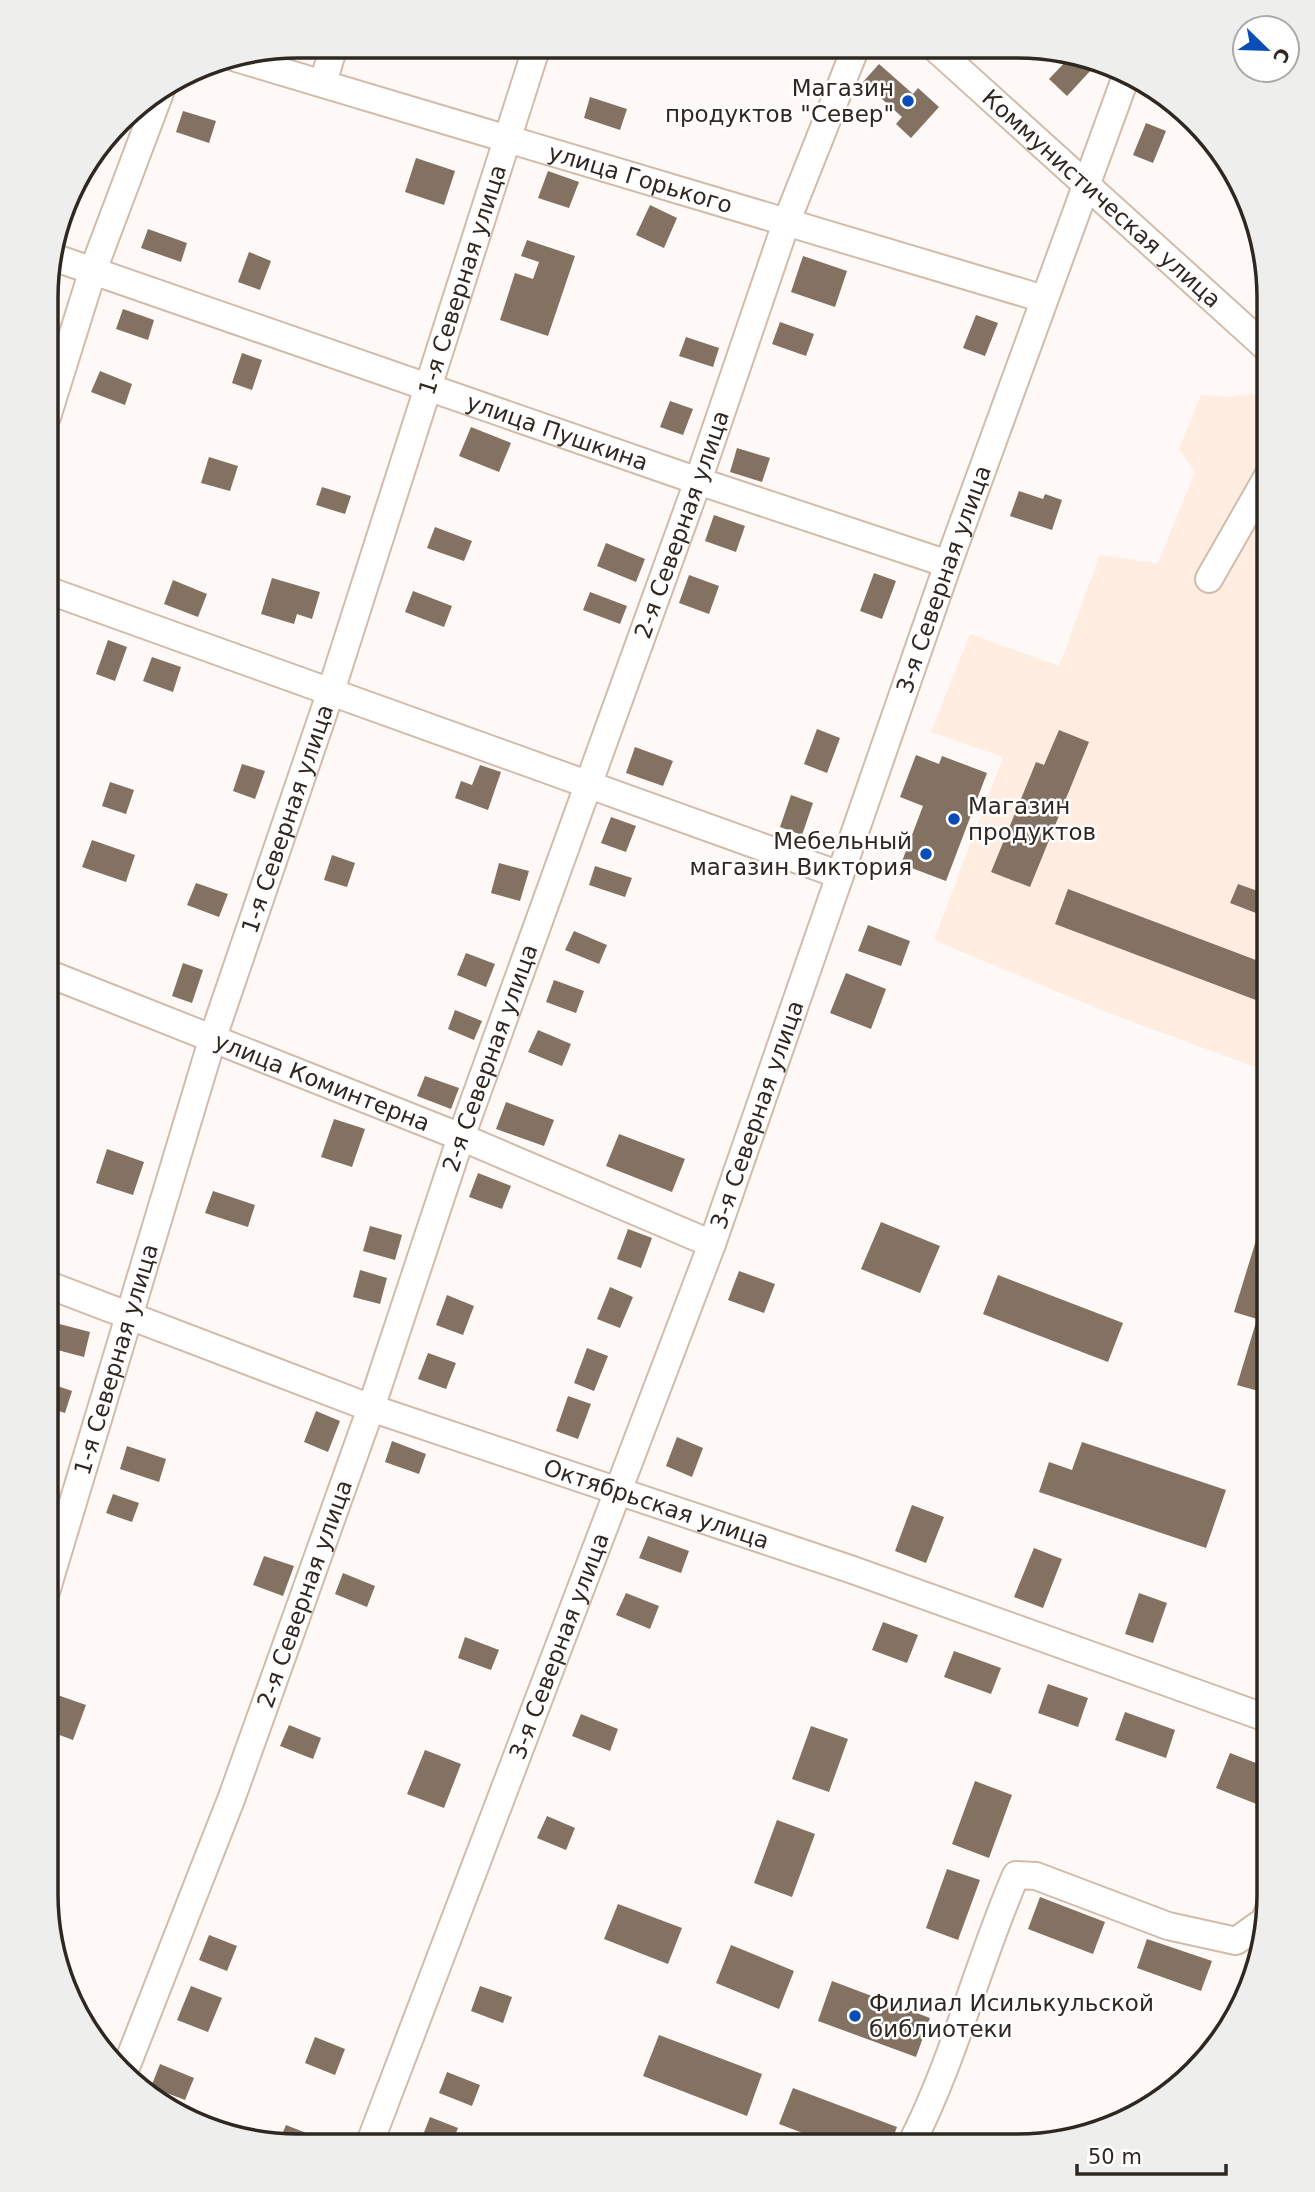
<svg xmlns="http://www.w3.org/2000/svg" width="1315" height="2192" font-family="'DejaVu Sans',sans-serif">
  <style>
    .built { fill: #feede0 }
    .building { fill: #837162 }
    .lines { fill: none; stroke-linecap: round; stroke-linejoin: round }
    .minor-casing { stroke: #d1bcac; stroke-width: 30 }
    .minor { stroke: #fff; stroke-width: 26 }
    .poi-dot { fill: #0b4db7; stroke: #fff; stroke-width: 2.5 }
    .labels { text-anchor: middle; stroke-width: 5; stroke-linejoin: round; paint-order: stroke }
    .poi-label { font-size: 23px; fill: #2f2821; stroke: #fff; text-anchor: end }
    .street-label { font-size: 23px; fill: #2f2821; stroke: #fff }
    .rim { fill: none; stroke: #2f2821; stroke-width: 3.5 }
  </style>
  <rect width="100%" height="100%" fill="#fef9f6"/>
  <!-- built -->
  <polygon class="built" points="1252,393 1269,411 1269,1072 1106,1012 934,940 1003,757 931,732 970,634 1059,666 1100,555 1158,563 1195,472 1179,449 1201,395 1230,397"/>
  <!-- building -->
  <g class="building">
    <polygon points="1071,56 1092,69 1067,96 1049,79"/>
    <polygon points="879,64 913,94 918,88 939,107 911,138 896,124 902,117 863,82"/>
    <polygon points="590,97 627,109 620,130 584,118"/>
    <polygon points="183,111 216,121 209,143 176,132"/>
    <polygon points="1146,123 1166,131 1153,163 1133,155"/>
    <polygon points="416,158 455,171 444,205 405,192"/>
    <polygon points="548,171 579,182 569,208 538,198"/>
    <polygon points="650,205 677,218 664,248 636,235"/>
    <polygon points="148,229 187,243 181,262 141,248"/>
    <polygon points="527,240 575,256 548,336 500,320 515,273 533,279 539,262 521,256"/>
    <polygon points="249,252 271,261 260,290 238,282"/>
    <polygon points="803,256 847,271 835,307 791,292"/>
    <polygon points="123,309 154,320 148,340 116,329"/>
    <polygon points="976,315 998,323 985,356 963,348"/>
    <polygon points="780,322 814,334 806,356 772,344"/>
    <polygon points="686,337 719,348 713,367 679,356"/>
    <polygon points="242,353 262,360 252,390 232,383"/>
    <polygon points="100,371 132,384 125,405 91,392"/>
    <polygon points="670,401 693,409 683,435 660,427"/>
    <polygon points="471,427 511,443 499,472 459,456"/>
    <polygon points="737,448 770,458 762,482 730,472"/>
    <polygon points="209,457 238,466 230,491 201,483"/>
    <polygon points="322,487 351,496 345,514 316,505"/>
    <polygon points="1019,491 1043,499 1045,494 1062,500 1052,530 1010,516"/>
    <polygon points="714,515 745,526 736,552 705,541"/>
    <polygon points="435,527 472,541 464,561 427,548"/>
    <polygon points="606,543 645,559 636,582 597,566"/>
    <polygon points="874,573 896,581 882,619 860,611"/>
    <polygon points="689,575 719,586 709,614 679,603"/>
    <polygon points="272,578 320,592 312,619 297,614 294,624 261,614"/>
    <polygon points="173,580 207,594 198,617 164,604"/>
    <polygon points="413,591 452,606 444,627 405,612"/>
    <polygon points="590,592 627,606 620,624 583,610"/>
    <polygon points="47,618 57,621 49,643 47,642"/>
    <polygon points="108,640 127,647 115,681 96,674"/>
    <polygon points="152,657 181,667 173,692 143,681"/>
    <polygon points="817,729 840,738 827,773 804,764"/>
    <polygon points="1059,730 1089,742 1030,887 991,872 1036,762 1044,765"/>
    <polygon points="635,747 673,761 663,786 626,773"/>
    <polygon points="916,755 939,764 942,756 987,773 946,881 901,864 923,806 900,797"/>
    <polygon points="242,764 265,771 255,799 233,791"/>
    <polygon points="480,765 501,772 488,810 455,798 461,781 472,785"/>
    <polygon points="110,782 134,790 126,814 102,806"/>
    <polygon points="791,795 813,803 802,835 780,827"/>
    <polygon points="611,817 636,826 626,852 601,843"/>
    <polygon points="92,840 135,855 126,882 82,867"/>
    <polygon points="332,855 355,863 347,887 324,880"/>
    <polygon points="499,863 529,871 520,901 491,893"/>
    <polygon points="595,866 632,878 625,897 589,885"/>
    <polygon points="196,883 228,894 219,917 187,905"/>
    <polygon points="1238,884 1269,895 1269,918 1230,903"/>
    <polygon points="1068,889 1269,965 1269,1005 1055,924"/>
    <polygon points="868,925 910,941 901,966 858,951"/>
    <polygon points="574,931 607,945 599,964 565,950"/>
    <polygon points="466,953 495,964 486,987 457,975"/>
    <polygon points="183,963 203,970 192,1003 172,996"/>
    <polygon points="846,973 886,989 871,1029 830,1013"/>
    <polygon points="554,980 584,991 576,1013 546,1002"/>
    <polygon points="455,1010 482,1021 474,1040 448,1029"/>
    <polygon points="538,1030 571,1044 562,1066 528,1052"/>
    <polygon points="425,1076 459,1088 451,1109 417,1096"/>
    <polygon points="506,1102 554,1120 544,1146 496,1129"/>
    <polygon points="334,1119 365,1129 352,1167 321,1157"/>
    <polygon points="619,1134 685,1159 672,1192 606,1166"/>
    <polygon points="107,1149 144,1162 133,1195 96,1183"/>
    <polygon points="478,1173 511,1186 502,1209 469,1197"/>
    <polygon points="213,1191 255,1205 248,1227 205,1213"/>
    <polygon points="1269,1198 1269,1394 1237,1385 1257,1319 1234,1312"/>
    <polygon points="881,1222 940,1246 920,1293 861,1269"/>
    <polygon points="370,1226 402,1235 395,1260 363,1251"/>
    <polygon points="628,1229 652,1238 641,1268 617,1259"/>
    <polygon points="360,1270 387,1278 380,1304 353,1297"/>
    <polygon points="739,1271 775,1284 764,1313 728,1300"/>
    <polygon points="998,1275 1123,1323 1108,1362 983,1314"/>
    <polygon points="610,1287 633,1297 620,1328 597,1319"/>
    <polygon points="447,1295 474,1306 463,1335 436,1325"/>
    <polygon points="48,1321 90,1332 84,1357 46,1347"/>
    <polygon points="587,1348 608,1356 594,1391 574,1383"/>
    <polygon points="428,1353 456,1363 446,1389 418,1379"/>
    <polygon points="46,1382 72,1391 65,1413 46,1407"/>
    <polygon points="568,1396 591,1404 578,1439 556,1431"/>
    <polygon points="316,1411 340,1421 328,1452 304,1442"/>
    <polygon points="677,1437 703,1448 692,1477 666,1466"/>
    <polygon points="392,1441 426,1454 419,1474 385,1462"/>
    <polygon points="1082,1442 1226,1490 1206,1548 1039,1492 1049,1462 1072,1470"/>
    <polygon points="127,1446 166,1459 159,1482 120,1469"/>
    <polygon points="113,1494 139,1503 132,1522 106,1513"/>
    <polygon points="912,1505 944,1517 926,1563 895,1551"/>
    <polygon points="648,1536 689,1551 681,1573 639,1558"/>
    <polygon points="1034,1548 1062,1559 1043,1608 1014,1597"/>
    <polygon points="264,1556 294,1566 283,1596 253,1585"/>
    <polygon points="343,1573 375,1586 367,1607 335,1594"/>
    <polygon points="626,1593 659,1606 650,1629 616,1615"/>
    <polygon points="1139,1593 1167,1603 1153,1643 1125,1634"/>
    <polygon points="883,1622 918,1635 907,1663 872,1650"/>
    <polygon points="465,1637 499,1650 491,1670 458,1658"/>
    <polygon points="1269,1648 1269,1679 1259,1675"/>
    <polygon points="954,1651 1001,1668 991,1694 944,1677"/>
    <polygon points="1048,1684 1088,1698 1078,1727 1038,1713"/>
    <polygon points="46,1691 86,1705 73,1740 46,1730"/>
    <polygon points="1125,1712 1175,1730 1166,1758 1115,1740"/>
    <polygon points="581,1714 618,1729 610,1751 572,1736"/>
    <polygon points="289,1725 321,1738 313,1759 280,1746"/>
    <polygon points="811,1726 848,1739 829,1792 792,1779"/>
    <polygon points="425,1750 461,1764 444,1808 407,1794"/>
    <polygon points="1230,1753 1269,1768 1269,1809 1216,1788"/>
    <polygon points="975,1781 1012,1795 989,1858 952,1844"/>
    <polygon points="547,1816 575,1828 566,1850 537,1838"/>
    <polygon points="777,1820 815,1834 792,1897 754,1883"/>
    <polygon points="947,1869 980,1880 958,1940 926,1928"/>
    <polygon points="1040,1897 1105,1922 1093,1954 1028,1929"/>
    <polygon points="618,1904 682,1928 668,1964 604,1939"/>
    <polygon points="209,1935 237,1946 227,1971 199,1960"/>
    <polygon points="1147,1939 1212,1961 1201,1991 1137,1968"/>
    <polygon points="731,1945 794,1971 779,2009 716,1983"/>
    <polygon points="1244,1969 1256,1973 1241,2004 1233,2001"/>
    <polygon points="832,1981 930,2018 916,2057 818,2021"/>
    <polygon points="191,1986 222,1998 208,2032 177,2020"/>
    <polygon points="480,1986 512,1997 503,2023 471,2011"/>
    <polygon points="659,2035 762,2074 747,2116 643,2076"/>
    <polygon points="315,2037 345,2049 335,2075 305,2063"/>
    <polygon points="160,2064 194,2078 185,2100 151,2087"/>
    <polygon points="447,2072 480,2085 472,2106 439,2093"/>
    <polygon points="793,2088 897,2127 890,2146 837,2146 779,2124"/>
    <polygon points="430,2117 458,2128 451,2145 433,2145 421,2140"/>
    <polygon points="286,2125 314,2136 311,2145 278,2144"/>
  </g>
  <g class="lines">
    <defs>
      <g id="minor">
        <path id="s1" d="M 934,47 L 1269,350"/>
        <path id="s2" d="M 236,58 L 1044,299"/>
        <polyline points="323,83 334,46"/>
        <path id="s3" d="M 50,256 L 698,481 L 948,564"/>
        <polyline points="47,417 92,273 161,90"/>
        <polyline points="1209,579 1269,474"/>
        <polyline points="47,590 840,875"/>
        <path id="s4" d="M 47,973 L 461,1137 L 712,1244"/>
        <path id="s5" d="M 46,1284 L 371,1408 L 850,1569 L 1269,1719"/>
        <path id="s6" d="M 46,1592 L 213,1037 L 331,691 L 537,46"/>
        <path id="s7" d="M 125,2070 L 232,1797 L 371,1408 L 461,1137 L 698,481 L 786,223 L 856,47"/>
        <path id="s8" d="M 369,2145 L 712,1244 L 948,564 L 1125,79"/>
        <path d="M 910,2146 C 955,2059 977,1964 1016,1875 L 1036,1876 L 1168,1926 L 1236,1941 L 1264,1921 L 1269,1910"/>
      </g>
    </defs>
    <!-- minor casing -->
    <use href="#minor" class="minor-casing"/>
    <!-- minor -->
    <use href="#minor" class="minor"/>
  </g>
  <!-- markers -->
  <g class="poi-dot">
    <circle cx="908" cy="101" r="7"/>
    <circle cx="954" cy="819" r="7"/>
    <circle cx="926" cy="854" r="7"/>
    <circle cx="855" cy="2016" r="7"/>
  </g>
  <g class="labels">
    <!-- poi labels -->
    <g class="poi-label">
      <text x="894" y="96">Магазин<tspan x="894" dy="26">продуктов "Север"</tspan></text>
      <text x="968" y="814" text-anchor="start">Магазин<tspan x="968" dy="26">продуктов</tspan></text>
      <text x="912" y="849">Мебельный<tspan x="912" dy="26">магазин Виктория</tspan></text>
      <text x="869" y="2011" text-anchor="start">Филиал Исилькульской<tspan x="869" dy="26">библиотеки</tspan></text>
    </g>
    <!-- street labels -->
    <g class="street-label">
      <text dy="8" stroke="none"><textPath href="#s2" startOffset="422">улица Горького</textPath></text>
      <text dy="8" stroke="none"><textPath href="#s1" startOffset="226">Коммунистическая улица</textPath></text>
      <text dy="8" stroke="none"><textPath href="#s6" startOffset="1377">1-я Северная улица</textPath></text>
      <text dy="8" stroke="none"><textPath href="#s3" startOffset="537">улица Пушкина</textPath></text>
      <text dy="8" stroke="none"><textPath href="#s7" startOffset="1643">2-я Северная улица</textPath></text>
      <text dy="8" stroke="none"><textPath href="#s8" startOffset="1668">3-я Северная улица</textPath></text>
      <text dy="8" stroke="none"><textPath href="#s6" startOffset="810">1-я Северная улица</textPath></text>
      <text dy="8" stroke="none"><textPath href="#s7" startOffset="1076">2-я Северная улица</textPath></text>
      <text dy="8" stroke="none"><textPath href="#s4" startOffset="296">улица Коминтерна</textPath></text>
      <text dy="8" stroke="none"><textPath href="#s8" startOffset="1101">3-я Северная улица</textPath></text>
      <text dy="8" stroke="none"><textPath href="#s6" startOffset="243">1-я Северная улица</textPath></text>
      <text dy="8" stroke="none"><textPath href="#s5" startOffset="649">Октябрьская улица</textPath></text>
      <text dy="8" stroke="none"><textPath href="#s7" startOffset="509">2-я Северная улица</textPath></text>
      <text dy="8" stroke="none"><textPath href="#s8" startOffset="534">3-я Северная улица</textPath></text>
    </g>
  </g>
  <!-- crop -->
  <path d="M0 0H1315V2192H0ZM298 58H1017A240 240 0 0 1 1257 298V1894A240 240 0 0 1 1017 2134H298A240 240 0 0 1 58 1894V298A240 240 0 0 1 298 58Z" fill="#eeeeed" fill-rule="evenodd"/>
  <path class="rim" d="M298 58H1017A240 240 0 0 1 1257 298V1894A240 240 0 0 1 1017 2134H298A240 240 0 0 1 58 1894V298A240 240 0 0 1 298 58Z"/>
  <!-- north arrow -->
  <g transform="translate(1266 49) rotate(113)"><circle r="33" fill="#ffffff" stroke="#aca9a6" stroke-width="2"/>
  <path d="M0-5L12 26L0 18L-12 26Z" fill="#0b4db7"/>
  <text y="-10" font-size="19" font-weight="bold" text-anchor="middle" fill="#2f2821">С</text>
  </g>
  <!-- scale -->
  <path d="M1077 2164v10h149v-10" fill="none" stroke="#2f2821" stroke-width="3.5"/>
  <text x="1088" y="2164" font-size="21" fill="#2f2821" stroke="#ffffff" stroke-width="5" paint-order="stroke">50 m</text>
</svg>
